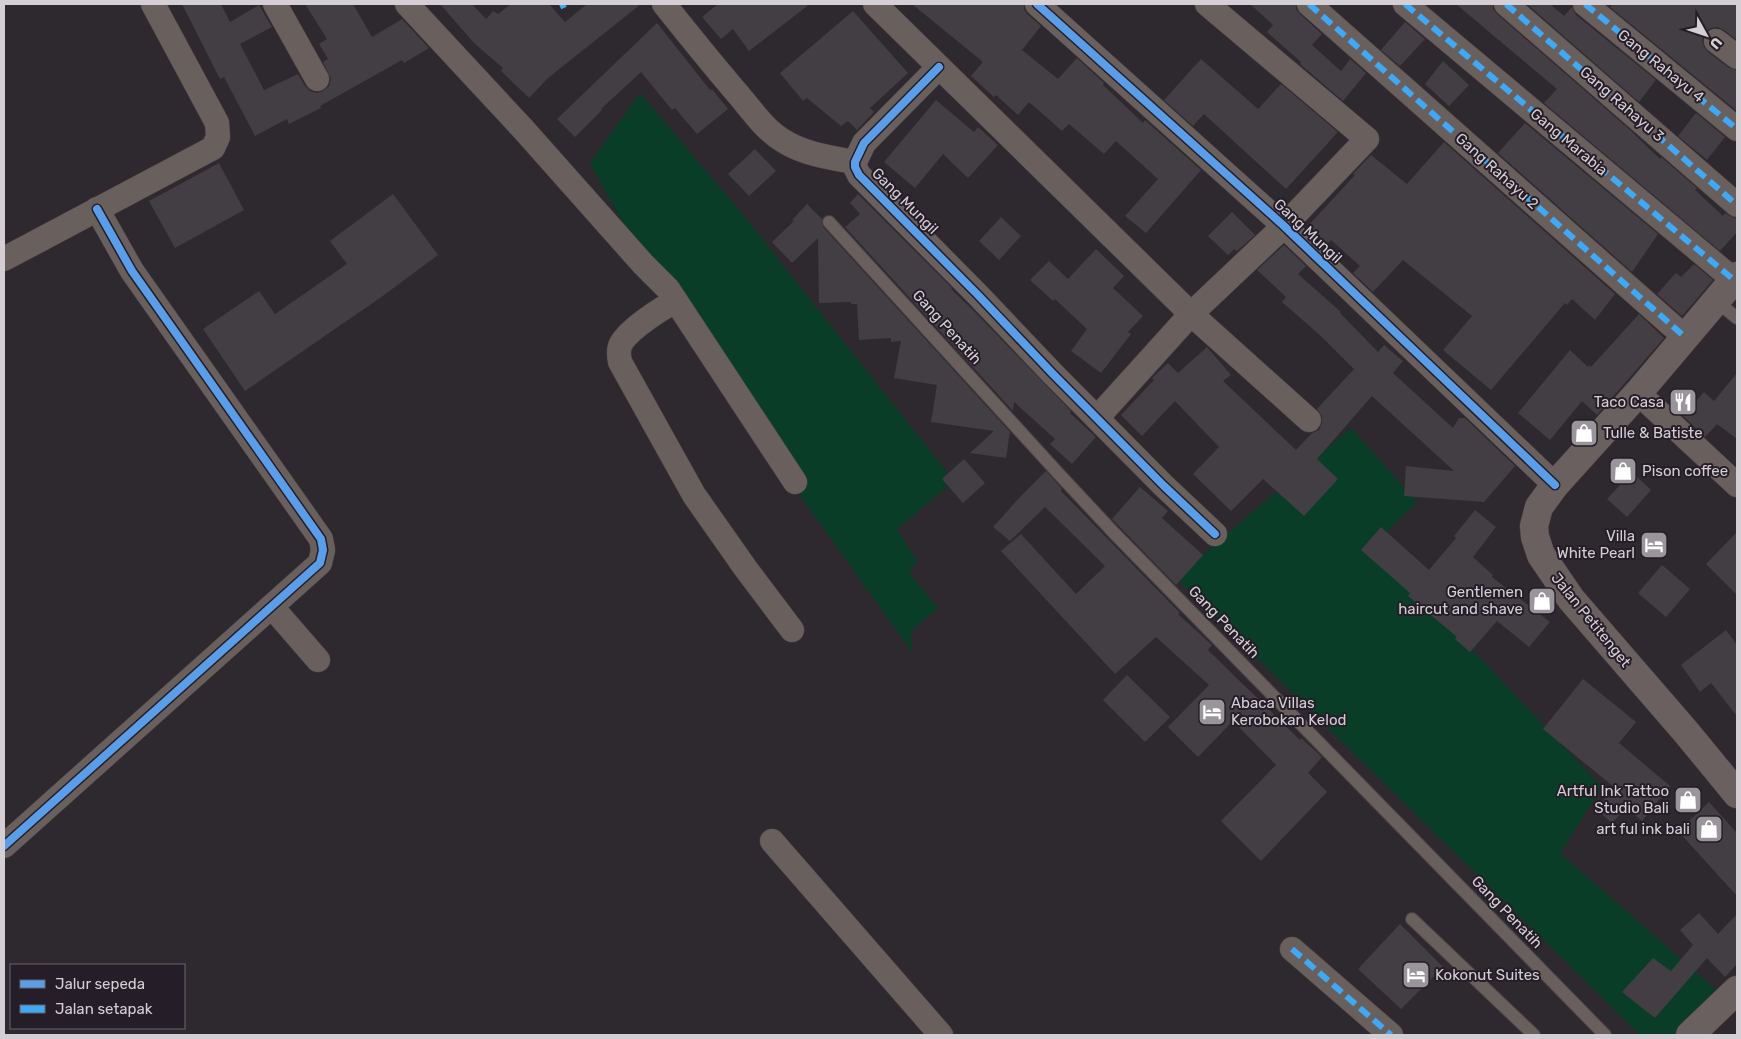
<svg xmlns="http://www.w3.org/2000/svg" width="1741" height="1039" font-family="Rubik,sans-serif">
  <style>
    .green { fill: #093d28 }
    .building { fill: #423e43 }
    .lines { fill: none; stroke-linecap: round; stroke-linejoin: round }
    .service-casing { stroke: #484449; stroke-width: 14 }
    .minor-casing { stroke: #484449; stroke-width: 25 }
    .secondary-casing { stroke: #484449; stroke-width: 29 }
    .service { stroke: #695f5d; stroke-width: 12 }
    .minor { stroke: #695f5d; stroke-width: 24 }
    .secondary { stroke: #6b6060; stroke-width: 28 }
    .quiet { stroke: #3fa9f5; stroke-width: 6; stroke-dasharray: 12 6; stroke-linecap: butt }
    .cycleway-casing { stroke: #251d27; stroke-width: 11 }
    .cycleway { stroke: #5a9eea; stroke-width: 8 }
    .labels { text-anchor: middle; stroke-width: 4; stroke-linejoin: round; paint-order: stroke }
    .street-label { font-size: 15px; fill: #d4cfd5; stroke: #251d27 }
    .poi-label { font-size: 15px; fill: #d4cfd5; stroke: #251d27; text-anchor: end }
  </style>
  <rect width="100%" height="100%" fill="#2e292f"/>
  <!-- green -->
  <g class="green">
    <polygon points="640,93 743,215 954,481 897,529 917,561 909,573 938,608 911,631 912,652 678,325 590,163"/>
    <polygon points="1351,428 1417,502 1373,545 1602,787 1560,853 1731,1003 1693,1035 1640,1035 1176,578"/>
  </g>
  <!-- building -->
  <g class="building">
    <polygon points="182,4 221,4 230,22 259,5 272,27 240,44 264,90 298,74 305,86 310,91 317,93 323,91 329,86 331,79 323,62 328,59 319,44 327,39 305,4 353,4 372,37 402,19 429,48 404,63 402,60 320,106 321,108 289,124 287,119 255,136 224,77 220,79"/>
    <polygon points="440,4 472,4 486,19 493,11 498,14 511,4 549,4 565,22 587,4 641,4 548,78 529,98 501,71 503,68 474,43"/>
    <polygon points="718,4 810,4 749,51 733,29 721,39 702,17"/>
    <polygon points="912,4 1024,4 1024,9 1027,14 1041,26 1022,50 1058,79 1077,58 1104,83 1103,85 1143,123 1145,120 1201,170 1146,233 1125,216 1158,179 1116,141 1104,154 1069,124 1062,131 1029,102 1018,115 996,95 994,97 971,76 983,62"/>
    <polygon points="1250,4 1296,4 1296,9 1300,14 1322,34 1312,45 1341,71 1350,59 1366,73 1343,101 1300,64 1301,62 1267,32 1273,25"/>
    <polygon points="1456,4 1493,4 1493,9 1497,14 1630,130 1660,159 1661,157 1697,188 1695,190 1723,216 1725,213 1734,218 1737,218 1737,232 1720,251 1544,103 1557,89"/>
    <polygon points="1527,4 1550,4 1564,16 1572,7 1576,15 1656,80 1639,102"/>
    <polygon points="1613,4 1737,4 1737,40 1724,30 1717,27 1711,28 1705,32 1702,40 1704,47 1708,52 1729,68 1737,70 1737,111 1610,7"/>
    <polygon points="853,11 908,73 870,108 874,112 857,130 848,121 841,126 807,98 803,101 780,73"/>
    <polygon points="1405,22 1425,39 1400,66 1381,50"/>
    <polygon points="657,23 710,90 712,89 728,109 697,134 675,108 672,110 641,72 601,109 602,110 575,137 557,119"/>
    <polygon points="1201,59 1258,109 1281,84 1338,132 1286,189 1204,114 1193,126 1164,100"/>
    <polygon points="1443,61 1469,85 1449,106 1425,84"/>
    <polygon points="936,100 974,132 978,127 998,145 968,178 943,154 915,188 884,162"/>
    <polygon points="1696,113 1725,137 1707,160 1678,136"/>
    <polygon points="1525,123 1658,234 1632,272 1498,153"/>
    <polygon points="1444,142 1615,294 1595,320 1572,299 1567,305 1565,303 1491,390 1443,350 1472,316 1403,260 1373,292 1353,273 1360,266 1331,240 1325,246 1306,228 1355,175 1353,174 1371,155 1407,184"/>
    <polygon points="755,149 776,171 749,196 728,174"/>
    <polygon points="219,163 244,210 175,248 149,201"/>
    <polygon points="393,194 438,255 380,298 245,391 203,329 259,291 275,314 347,264 330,241"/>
    <polygon points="858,194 952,288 951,289 972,309 1071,411 1070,413 1096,437 1072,464 1050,444 1055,439 1014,402 1013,411 845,227 860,214 850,203"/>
    <polygon points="807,204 822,219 823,227 1010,432 1006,458 970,453 994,431 931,422 937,385 894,378 901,341 891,342 891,338 859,340 857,304 851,304 851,302 819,303 818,238 792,263 772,242 794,221 792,220"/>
    <polygon points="1232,212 1255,235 1237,251 1234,249 1228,255 1208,236"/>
    <polygon points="1001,217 1021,236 999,260 979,241"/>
    <polygon points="1284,245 1306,266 1298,274 1341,312 1340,313 1378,352 1384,345 1403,361 1393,373 1453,428 1459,418 1465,418 1515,466 1484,502 1404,496 1406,466 1454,471 1372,396 1317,459 1338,479 1304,516 1263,479 1231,511 1193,474 1219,447 1175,401 1142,436 1121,415 1154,380 1152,378 1168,363 1178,373 1207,347 1231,375 1223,381 1296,450 1312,433 1319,430 1322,423 1322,416 1317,409 1354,369 1322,337 1282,302 1286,297 1257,270"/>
    <polygon points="1096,249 1124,276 1113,288 1143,316 1128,332 1131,334 1101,373 1071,351 1087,329 1055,299 1053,301 1030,280 1049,261 1068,279"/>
    <polygon points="1694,264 1713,280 1682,316 1657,294 1676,273 1681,277"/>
    <polygon points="1639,314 1664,338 1597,415 1582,401 1550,440 1518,413 1570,350 1588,367 1589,365 1591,367"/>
    <polygon points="1737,373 1737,439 1717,424 1705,437 1683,416 1704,392 1714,401"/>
    <polygon points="964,459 985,483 963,503 942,479"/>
    <polygon points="1046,471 1062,489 1061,491 1180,613 1178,614 1212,645 1208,650 1300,740 1301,738 1322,757 1308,773 1327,792 1261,861 1221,821 1276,765 1233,721 1198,757 1168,727 1209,685 1156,637 1115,674 1001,551 1021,534 1076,594 1105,566 1045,507 1010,541 993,527 1021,496"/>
    <polygon points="1632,472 1651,490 1627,517 1607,499"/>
    <polygon points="1140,487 1168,511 1162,518 1203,555 1176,585 1112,519"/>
    <polygon points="1475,510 1496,527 1473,557 1493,575 1492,577 1550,622 1529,647 1497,621 1470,652 1455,639 1457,637 1408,596 1410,593 1361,550 1381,527 1429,570 1456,538 1454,536"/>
    <polygon points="1737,532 1737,595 1706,564"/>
    <polygon points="1662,565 1690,589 1666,617 1638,593"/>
    <polygon points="1726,630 1737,645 1737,716 1711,683 1700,692 1681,665"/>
    <polygon points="1127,675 1170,717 1145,742 1103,700"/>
    <polygon points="1583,679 1636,722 1619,743 1670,786 1642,821 1626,808 1612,823 1596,809 1614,787 1543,729"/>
    <polygon points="1709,802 1737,833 1737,896 1678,831"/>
    <polygon points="1699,913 1718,934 1737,914 1737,964 1725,977 1707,958 1655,1018 1622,992 1653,958 1671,971 1693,945 1680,930"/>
    <polygon points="1400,924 1443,967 1401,1009 1358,969"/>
  </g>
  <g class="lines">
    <defs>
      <g id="service">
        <polyline points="829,222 1058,473 1114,533 1605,1035"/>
        <polyline points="1716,301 1737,318"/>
        <polyline points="1412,919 1534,1035"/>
      </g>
      <g id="minor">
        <polyline points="275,4 317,79"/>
        <polyline points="407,4 524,130 643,264 668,289 795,482"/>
        <path d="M 664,4 C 688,34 712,64 737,93 C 750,108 765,130 782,140 C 803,154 831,158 855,162"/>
        <polyline points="875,4 1191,314 1309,420"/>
        <polyline points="1037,4 1284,226 1555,485"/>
        <polyline points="1309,4 1686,338"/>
        <polyline points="1405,4 1734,280"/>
        <polyline points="1506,4 1737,205"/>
        <polyline points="1585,4 1737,129"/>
        <polyline points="1716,41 1737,57"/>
        <polyline points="939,67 864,143 855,162 855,167 859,175 977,294 1053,374 1164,486 1215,534"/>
        <polyline points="4,259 213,148 218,137 217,123 153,4"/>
        <path d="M 675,302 C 661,308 625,332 620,346 C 618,352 619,357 620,362 L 694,495 L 746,569 L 792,630"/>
        <polyline points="1638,393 1737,485"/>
        <polyline points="1097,418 1191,314 1284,226 1367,139 1207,4"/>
        <polyline points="272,607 318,660"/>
        <polyline points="772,841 941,1035"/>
        <polyline points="4,846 320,563 323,550 321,539 132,271 97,209"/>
        <polyline points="1292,949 1391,1035"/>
      </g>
      <g id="secondary">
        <polyline points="1737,276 1638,393 1555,485 1539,507 1534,526 1535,537 1541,555 1571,599 1686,732 1737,794"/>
        <polyline points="1690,1035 1737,990"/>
      </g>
    </defs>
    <!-- service casing -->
    <use href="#service" class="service-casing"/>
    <!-- minor casing -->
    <use href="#minor" class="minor-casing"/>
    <!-- secondary casing -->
    <use href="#secondary" class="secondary-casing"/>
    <!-- service -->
    <use href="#service" class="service"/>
    <!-- minor -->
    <use href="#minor" class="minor"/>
    <!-- secondary -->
    <use href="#secondary" class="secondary"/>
    <!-- quiet -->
    <g class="quiet">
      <polyline points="562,4 564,8"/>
      <polyline points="1309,4 1686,338"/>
      <polyline points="1405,4 1734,280"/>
      <polyline points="1506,4 1737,205"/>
      <polyline points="1585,4 1737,129"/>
      <polyline points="1292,949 1391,1035"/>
    </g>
    <defs>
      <g id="cycleway">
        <polyline points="1037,4 1284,226 1555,485"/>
        <polyline points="939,67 864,143 855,162 855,167 859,175 977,294 1053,374 1164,486 1215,534"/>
        <polyline points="4,846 320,563 323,550 321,539 132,271 97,209"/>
      </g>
    </defs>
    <!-- cycleway casing -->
    <use href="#cycleway" class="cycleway-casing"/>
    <!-- cycleway -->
    <use href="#cycleway" class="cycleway"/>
  </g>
  <!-- icons -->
  <defs>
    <symbol id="restaurant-square" viewBox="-11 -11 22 22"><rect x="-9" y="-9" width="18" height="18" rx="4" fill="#9a959b" stroke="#251d27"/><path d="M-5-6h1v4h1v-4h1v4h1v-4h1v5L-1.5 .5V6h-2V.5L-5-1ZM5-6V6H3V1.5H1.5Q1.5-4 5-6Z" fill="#fff"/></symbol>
    <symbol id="shop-square" viewBox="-11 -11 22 22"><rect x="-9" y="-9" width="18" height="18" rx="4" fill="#9a959b" stroke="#251d27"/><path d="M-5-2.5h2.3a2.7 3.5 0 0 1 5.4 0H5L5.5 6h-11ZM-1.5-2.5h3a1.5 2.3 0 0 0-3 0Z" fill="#fff"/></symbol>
    <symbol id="hotel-square" viewBox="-11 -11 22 22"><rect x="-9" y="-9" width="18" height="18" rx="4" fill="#9a959b" stroke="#251d27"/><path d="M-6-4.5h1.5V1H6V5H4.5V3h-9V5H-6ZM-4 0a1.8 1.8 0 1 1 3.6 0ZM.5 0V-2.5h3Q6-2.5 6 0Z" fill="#fff"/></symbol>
  </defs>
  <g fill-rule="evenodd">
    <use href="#restaurant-square" x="1667" y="386" width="32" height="32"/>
    <use href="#shop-square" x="1568" y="417" width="32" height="32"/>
    <use href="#shop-square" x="1607" y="455" width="32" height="32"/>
    <use href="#hotel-square" x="1638" y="529" width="32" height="32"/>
    <use href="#shop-square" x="1526" y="585" width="32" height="32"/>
    <use href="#hotel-square" x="1196" y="696" width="32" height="32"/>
    <use href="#shop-square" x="1672" y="784" width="32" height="32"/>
    <use href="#shop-square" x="1693" y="813" width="32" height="32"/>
    <use href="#hotel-square" x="1400" y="959" width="32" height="32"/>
  </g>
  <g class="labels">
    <!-- street labels -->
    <g class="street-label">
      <text transform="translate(1661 66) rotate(39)" y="5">Gang Rahayu 4</text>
      <text transform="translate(1622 104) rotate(41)" y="5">Gang Rahayu 3</text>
      <text transform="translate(1569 142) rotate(40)" y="5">Gang Marabia</text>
      <text transform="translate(1497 171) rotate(42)" y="5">Gang Rahayu 2</text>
      <text transform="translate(905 201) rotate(45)" y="5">Gang Mungil</text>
      <text transform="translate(1308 231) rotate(43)" y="5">Gang Mungil</text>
      <text transform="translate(947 327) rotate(48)" y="5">Gang Penatih</text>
      <text transform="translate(1591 620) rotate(51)" y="5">Jalan Petitenget</text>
      <text transform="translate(1224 622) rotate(46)" y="5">Gang Penatih</text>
      <text transform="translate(1507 912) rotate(46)" y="5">Gang Penatih</text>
    </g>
    <!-- poi labels -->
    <g class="poi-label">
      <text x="1664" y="407">Taco Casa</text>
      <text x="1603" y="438" text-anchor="start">Tulle &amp; Batiste</text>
      <text x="1642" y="476" text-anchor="start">Pison coffee</text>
      <text x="1635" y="541">Villa<tspan x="1635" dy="17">White Pearl</tspan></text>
      <text x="1523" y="597">Gentlemen<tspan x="1523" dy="17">haircut and shave</tspan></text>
      <text x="1231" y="708" text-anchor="start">Abaca Villas<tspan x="1231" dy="17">Kerobokan Kelod</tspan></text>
      <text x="1669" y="796">Artful Ink Tattoo<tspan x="1669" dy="17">Studio Bali</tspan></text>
      <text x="1690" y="834">art ful ink bali</text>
      <text x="1435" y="980" text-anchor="start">Kokonut Suites</text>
    </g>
  </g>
  <!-- border -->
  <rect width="1741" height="1039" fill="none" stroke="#d4cfd5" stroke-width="10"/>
  <!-- legend -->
  <rect x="10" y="964" width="175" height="65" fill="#251d27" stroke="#6b646d"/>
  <rect x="20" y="980" width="25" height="8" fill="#5a9eea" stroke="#6b646d"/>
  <text x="55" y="989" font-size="15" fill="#d4cfd5">Jalur sepeda</text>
  <rect x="20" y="1005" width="25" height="8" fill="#3fa9f5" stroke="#6b646d"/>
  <text x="55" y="1014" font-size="15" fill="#d4cfd5">Jalan setapak</text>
  <!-- north arrow -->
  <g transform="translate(1706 35) rotate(130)" stroke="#251d27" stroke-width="4" paint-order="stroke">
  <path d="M0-4L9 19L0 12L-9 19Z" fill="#d4cfd5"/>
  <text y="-8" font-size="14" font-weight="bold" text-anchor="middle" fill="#d4cfd5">U</text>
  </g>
</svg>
